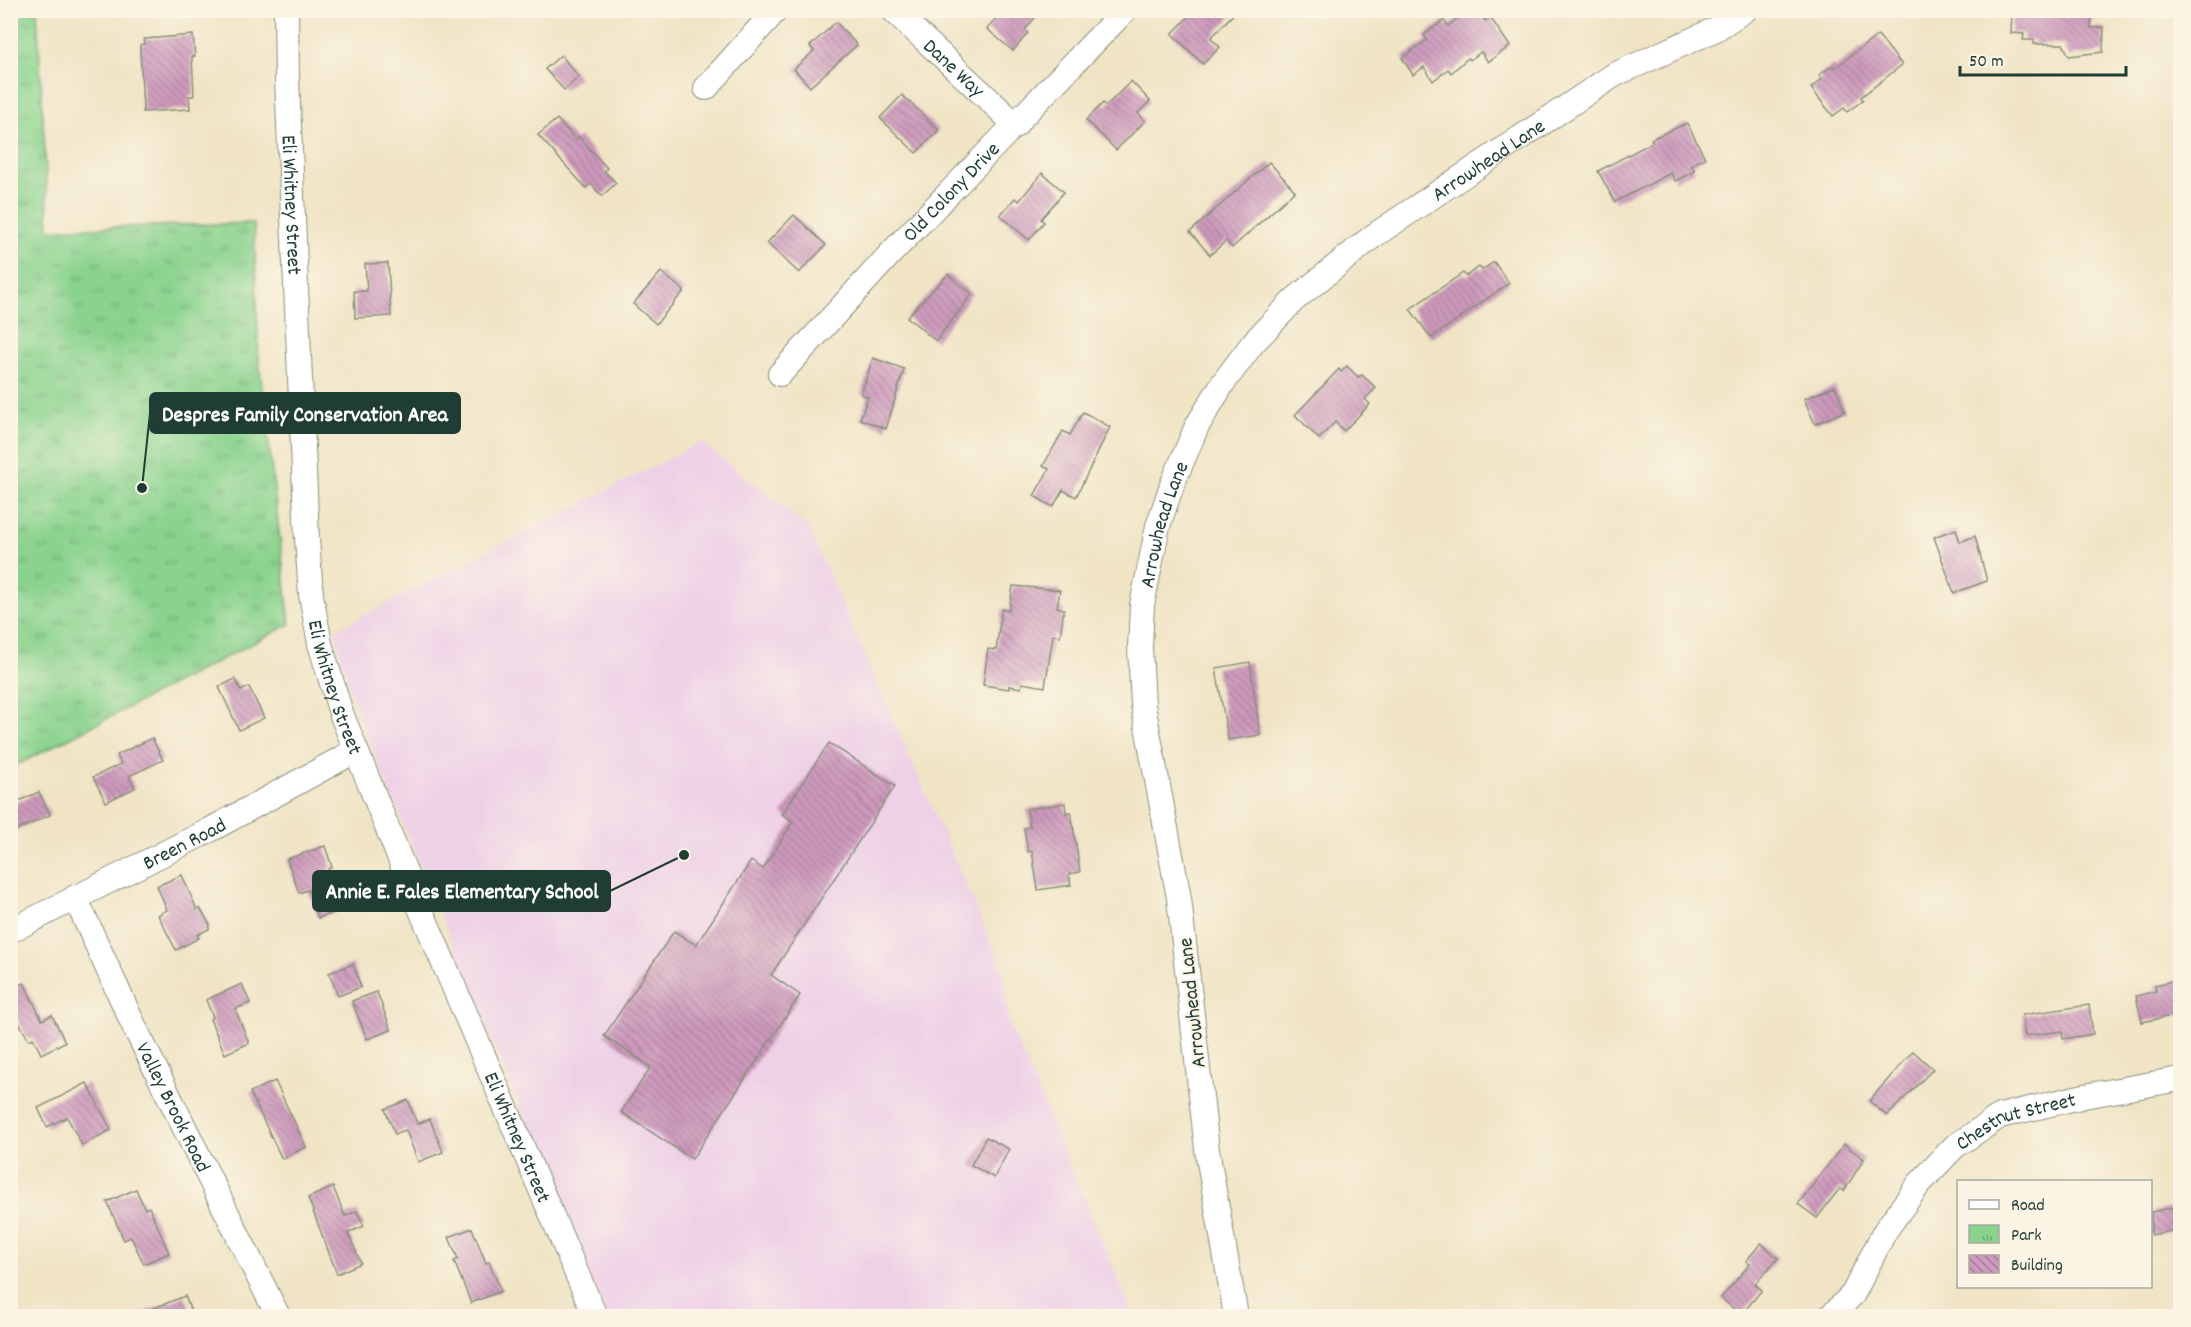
<svg xmlns="http://www.w3.org/2000/svg" width="2191" height="1327" font-family="Dekko,sans-serif">
  <style>
    .built { fill: #eed0e7 }
    .park { fill: url(#park-tufts); stroke: #548861; stroke-width: 1.5 }
    .building { fill: url(#building-back-hatch) }
    .lines { fill: none; stroke-linecap: round; stroke-linejoin: round }
    .street-casing { stroke: #88907c; stroke-width: 26 }
    .street { stroke: #fff; stroke-width: 24 }
    .labels { text-anchor: middle; stroke-width: 4.5; stroke-linejoin: round; paint-order: stroke }
    .street-label { font-size: 21px; fill: #1f3d34; stroke: #fcf5e5 }
    .leader { fill: none; stroke: #1f3d34; stroke-width: 2 }
    .callout-dot { fill: #1f3d34; stroke: #fcf5e5; stroke-width: 2 }
    .callout { fill: #1f3d34; stroke: #1f3d34; stroke-width: 2 }
    .callout-label { font-size: 22px; text-anchor: middle; font-weight: bold; fill: #fff }
  </style>
  <defs>
    <pattern id="park-tufts" width="24" height="20" patternUnits="userSpaceOnUse" patternTransform="scale(1.5)"><rect width="24" height="20" fill="#8ad38e"/><path d="M3 7l-1-3M5 7V3M7 7l1-3M15 17l-1-3M17 17v-4M19 17l1-3" fill="none" stroke="#70ac75"/></pattern>
    <pattern id="building-back-hatch" width="6" height="6" patternUnits="userSpaceOnUse" patternTransform="scale(1.5)"><rect width="6" height="6" fill="#cd99bc"/><path d="M-1 5l2 2M0 0l6 6M5-1l2 2" fill="none" stroke="#a67e9a"/></pattern>
  </defs>
  <rect width="100%" height="100%" fill="#fcf5e5"/>
  <filter id="ink" filterUnits="userSpaceOnUse"><feTurbulence type="fractalNoise" baseFrequency=".0167" numOctaves="2"/><feDisplacementMap in="SourceGraphic" scale="12" xChannelSelector="R" yChannelSelector="G"/><feConvolveMatrix kernelMatrix="1 2 1 2 8 2 1 2 1" color-interpolation-filters="sRGB"/></filter>
  <filter id="wash" filterUnits="userSpaceOnUse"><feTurbulence type="fractalNoise" baseFrequency=".008" numOctaves="4" result="noise"/><feDisplacementMap in="SourceGraphic" scale="24" xChannelSelector="R" yChannelSelector="G"/><feGaussianBlur stdDeviation="1.35" result="paint"/><feColorMatrix in="noise" values="0 0 0 0 0 0 0 0 0 0 0 0 0 0 0 0 0 1.4 0 .05"/><feComposite in="paint" operator="in"/></filter>
  <g filter="url(#wash)">
    <rect width="100%" height="100%" fill="#f0e4c5"/>
    <!-- built -->
    <polygon class="built" points="701,442 808,527 1003,969 1009,1023 1134,1316 606,1316 369,741 349,687 334,631"/>
    <!-- park -->
    <polygon class="park" points="37,11 49,229 254,223 259,362 290,624 11,768 10,11"/>
    <g id="blocks">
      <!-- building -->
      <g class="building">
        <polygon points="1003,10 1041,10 1025,30 1028,33 1013,51 987,29"/>
        <polygon points="1195,10 1237,10 1211,38 1220,47 1203,64 1172,34"/>
        <polygon points="1468,10 1476,10 1485,21 1490,17 1510,46 1488,62 1481,52 1470,60 1468,58 1451,73 1448,69 1433,81 1424,67 1413,75 1402,58 1427,40 1424,35 1444,20 1448,26"/>
        <polygon points="2012,10 2092,10 2091,28 2104,27 2103,52 2069,56 2063,44 2034,44 2034,40 2023,40 2024,34 2011,33"/>
        <polygon points="836,22 857,45 810,87 794,69 814,51 810,46"/>
        <polygon points="193,35 195,56 192,57 194,96 189,96 190,109 143,112 140,45 145,44 144,39"/>
        <polygon points="1878,35 1902,65 1861,97 1863,100 1847,112 1844,108 1833,116 1811,88 1822,79 1819,75 1833,65 1835,68"/>
        <polygon points="561,55 579,77 564,90 545,69"/>
        <polygon points="1131,81 1150,101 1138,113 1145,121 1116,150 1086,120 1103,103 1106,106"/>
        <polygon points="902,95 939,130 916,153 880,118"/>
        <polygon points="557,119 576,140 579,137 607,168 604,171 616,183 602,196 591,184 586,188 538,135"/>
        <polygon points="1687,123 1705,158 1691,165 1695,171 1675,181 1671,173 1615,202 1598,171 1653,142 1651,139"/>
        <polygon points="1269,162 1295,191 1232,248 1226,241 1210,255 1190,232"/>
        <polygon points="1042,173 1064,192 1041,219 1044,222 1029,240 1000,215 1015,198 1019,201"/>
        <polygon points="794,215 826,245 799,273 767,243"/>
        <polygon points="1494,262 1509,283 1431,338 1410,309 1463,273 1466,276 1479,267 1482,270"/>
        <polygon points="388,263 391,316 355,318 354,291 367,291 365,264"/>
        <polygon points="661,272 684,291 656,324 633,304"/>
        <polygon points="948,274 972,294 936,341 907,317"/>
        <polygon points="873,358 904,369 886,429 860,419 868,397 861,394"/>
        <polygon points="1347,366 1358,377 1362,375 1376,388 1365,399 1370,404 1344,431 1335,422 1319,439 1295,415 1339,369 1341,372"/>
        <polygon points="1835,386 1845,411 1815,424 1804,399"/>
        <polygon points="1083,412 1110,427 1076,497 1063,490 1053,507 1034,496 1049,469 1043,466 1063,431 1070,435"/>
        <polygon points="1956,529 1960,542 1975,536 1987,581 1954,593 1934,537"/>
        <polygon points="1013,586 1060,590 1057,607 1064,609 1060,636 1053,635 1045,687 1022,683 1021,688 1009,686 1009,689 983,685 988,649 996,650 1002,609 1009,610"/>
        <polygon points="1250,662 1260,735 1228,740 1216,668"/>
        <polygon points="235,679 241,691 249,687 264,718 239,730 219,687"/>
        <polygon points="152,738 163,760 129,776 135,788 106,802 93,777 121,764 117,755"/>
        <polygon points="829,743 895,786 771,975 800,995 692,1159 621,1112 651,1067 604,1036 674,931 696,945 751,861 763,869 793,822 782,814"/>
        <polygon points="39,792 50,815 10,833 10,805"/>
        <polygon points="1065,803 1066,813 1071,812 1080,872 1069,874 1071,885 1038,890 1032,851 1028,852 1024,828 1030,827 1027,809"/>
        <polygon points="325,846 332,867 328,869 342,910 318,918 308,890 299,893 287,859"/>
        <polygon points="182,875 197,910 200,908 210,925 209,929 197,935 199,938 176,950 158,915 167,910 157,886"/>
        <polygon points="353,964 361,987 338,996 329,973"/>
        <polygon points="2181,979 2181,1014 2142,1022 2136,996 2156,991 2155,985"/>
        <polygon points="24,983 42,1020 52,1015 65,1042 41,1054 33,1038 29,1040 10,1007 10,989"/>
        <polygon points="242,984 250,1003 235,1009 249,1043 225,1054 210,1019 213,1017 206,1000"/>
        <polygon points="377,992 391,1030 367,1039 352,1001"/>
        <polygon points="2089,1005 2093,1034 2063,1039 2062,1031 2025,1036 2022,1015"/>
        <polygon points="1913,1051 1933,1069 1887,1116 1869,1101"/>
        <polygon points="275,1081 306,1147 282,1159 250,1092"/>
        <polygon points="87,1083 111,1130 82,1145 67,1117 47,1127 38,1108"/>
        <polygon points="408,1100 417,1124 430,1119 443,1152 418,1162 406,1130 395,1134 385,1109"/>
        <polygon points="986,1137 1009,1149 994,1178 971,1165"/>
        <polygon points="1844,1144 1864,1159 1844,1191 1840,1188 1817,1218 1798,1204"/>
        <polygon points="333,1187 345,1216 357,1211 364,1226 348,1233 361,1263 337,1274 308,1198"/>
        <polygon points="136,1189 145,1209 149,1207 169,1253 144,1264 131,1237 124,1240 107,1202"/>
        <polygon points="2181,1206 2181,1229 2151,1235 2151,1212"/>
        <polygon points="472,1228 486,1263 489,1262 501,1291 471,1303 454,1261 458,1259 449,1237"/>
        <polygon points="1761,1243 1778,1258 1755,1284 1762,1290 1741,1315 1721,1298 1750,1264 1746,1261"/>
        <polygon points="185,1296 193,1317 136,1317 136,1315"/>
      </g>
    </g>
  </g>
  <g filter="url(#ink)">
    <use href="#blocks" fill-opacity="0" stroke="#88907c" stroke-width="1.5"/>
    <g class="lines">
      <defs>
        <g id="street">
          <path id="s1" d="M 286,10 L 287,79 L 307,539 L 311,595 L 320,644 L 341,713 L 414,894 L 595,1316"/>
          <path id="s2" d="M 893,10 L 1016,125"/>
          <polyline points="706,88 776,10"/>
          <path id="s3" d="M 780,374 L 893,251 L 1125,10"/>
          <path id="s4" d="M 75,897 L 135,1028 L 278,1316"/>
          <path id="s5" d="M 10,931 L 210,830 L 355,751"/>
          <path id="s6" d="M 1236,1316 L 1207,1150 L 1179,898 L 1143,705 L 1140,647 L 1142,605 L 1158,526 L 1172,485 L 1197,426 L 1223,383 L 1253,343 L 1294,300 L 1372,237 L 1614,75 L 1716,29 L 1745,10"/>
          <path id="s7" d="M 1831,1316 L 1853,1294 L 1885,1231 L 1919,1184 L 1954,1147 L 2000,1116 L 2084,1096 L 2180,1079"/>
        </g>
      </defs>
      <!-- street casing -->
      <use href="#street" class="street-casing"/>
      <!-- street -->
      <use href="#street" class="street"/>
    </g>
  </g>
  <g class="labels">
    <!-- street labels -->
    <g class="street-label">
      <text dy="7" stroke="none"><textPath href="#s2" startOffset="84">Dane Way</textPath></text>
      <text dy="7" stroke="none"><textPath href="#s6" startOffset="1306">Arrowhead Lane</textPath></text>
      <text dy="7" stroke="none"><textPath href="#s3" startOffset="250">Old Colony Drive</textPath></text>
      <text dy="7" stroke="none"><textPath href="#s1" startOffset="195">Eli Whitney Street</textPath></text>
      <text dy="7" stroke="none"><textPath href="#s6" startOffset="802">Arrowhead Lane</textPath></text>
      <text dy="7" stroke="none"><textPath href="#s1" startOffset="681">Eli Whitney Street</textPath></text>
      <text dy="7" stroke="none"><textPath href="#s5" startOffset="195">Breen Road</textPath></text>
      <text transform="translate(1191 1003) rotate(-96)" y="7">Arrowhead Lane</text>
      <text dy="7" stroke="none"><textPath href="#s4" startOffset="232">Valley Brook Road</textPath></text>
      <text dy="7" stroke="none"><textPath href="#s7" startOffset="279">Chestnut Street</textPath></text>
      <text dy="7" stroke="none"><textPath href="#s1" startOffset="1167">Eli Whitney Street</textPath></text>
    </g>
  </g>
  <!-- callouts -->
  <path class="leader" d="M142 488L150 413M684 855L610 891"/>
  <g class="callout-dot">
    <circle cx="142" cy="488" r="6"/>
    <circle cx="684" cy="855" r="6"/>
  </g>
  <g class="callout">
    <rect x="150" y="393" width="310" height="40" rx="6"/>
    <rect x="313" y="871" width="297" height="40" rx="6"/>
  </g>
  <g class="callout-label">
    <text x="305" y="421">Despres Family Conservation Area</text>
    <text x="462" y="898">Annie E. Fales Elementary School</text>
  </g>
  <!-- margin -->
  <rect width="2191" height="1327" fill="none" stroke="#fcf5e5" stroke-width="36"/>
  <!-- legend -->
  <rect x="1957" y="1180" width="195" height="108" fill="#fcf5e5" stroke="#a4ab9e" stroke-width="1.5"/>
  <rect x="1969" y="1200" width="30" height="9" fill="#ffffff" stroke="#a4ab9e" stroke-width="1.5"/>
  <text x="2011" y="1210" font-size="18" fill="#1f3d34">Road</text>
  <rect x="1969" y="1225" width="30" height="18" fill="url(#park-tufts)" stroke="#a4ab9e" stroke-width="1.5"/>
  <text x="2011" y="1240" font-size="18" fill="#1f3d34">Park</text>
  <rect x="1969" y="1255" width="30" height="18" fill="url(#building-back-hatch)" stroke="#a4ab9e" stroke-width="1.5"/>
  <text x="2011" y="1270" font-size="18" fill="#1f3d34">Building</text>
  <!-- scale -->
  <path d="M1960 66v9h166v-9" fill="none" stroke="#1f3d34" stroke-width="3"/>
  <text x="1969" y="66" font-size="18" fill="#1f3d34" stroke="#fcf5e5" stroke-width="4.5" paint-order="stroke">50 m</text>
</svg>
